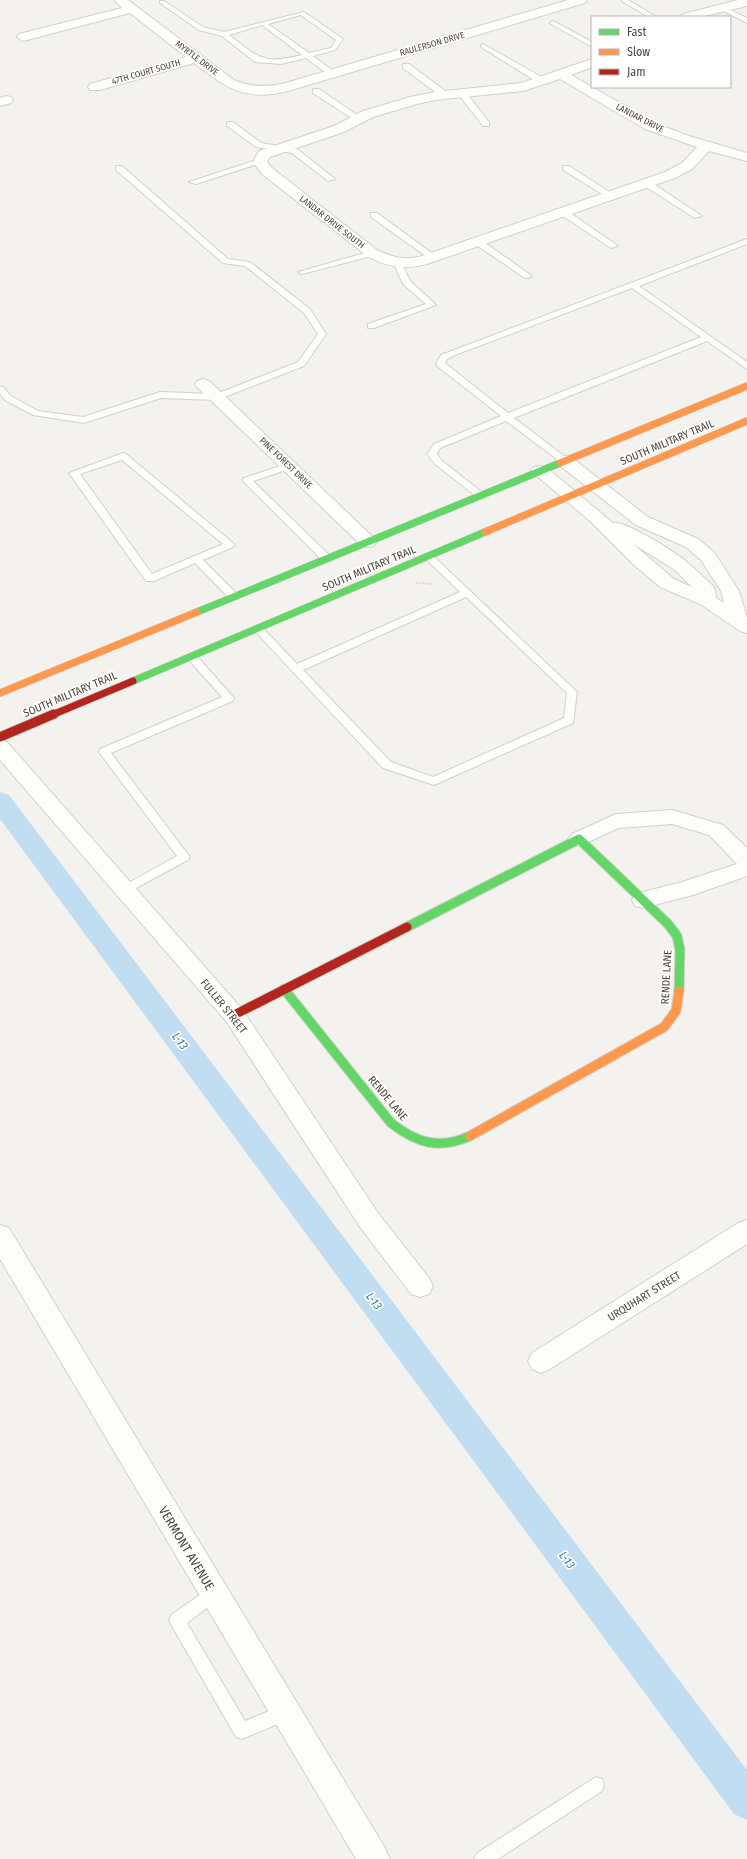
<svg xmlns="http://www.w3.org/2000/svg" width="747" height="1859" font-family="'Fira Sans Condensed',sans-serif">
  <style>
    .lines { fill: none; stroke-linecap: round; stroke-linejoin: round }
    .canal { fill: #c0ddf1; fill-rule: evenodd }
    .lane-casing { stroke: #d2d0cb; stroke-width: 2 }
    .street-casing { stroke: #d2d0cb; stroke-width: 2 }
    .fast-far1-casing { stroke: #d3cfc5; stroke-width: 8 }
    .fast-casing { stroke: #d3cfc5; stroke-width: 11 }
    .slow-far1-casing { stroke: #d3cfc5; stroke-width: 8 }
    .slow-casing { stroke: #d3cfc5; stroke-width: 11 }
    .jam-far1-casing { stroke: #d3cfc5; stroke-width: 8 }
    .jam-casing { stroke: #d3cfc5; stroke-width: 11 }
    .path { stroke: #d3d2cc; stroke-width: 2; stroke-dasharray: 1.5 1.5; stroke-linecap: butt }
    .lane { fill: #fdfdfc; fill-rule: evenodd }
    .street { fill: #fdfdfc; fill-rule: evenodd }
    .fast-far1 { stroke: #63d668; stroke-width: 7 }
    .fast { stroke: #63d668; stroke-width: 9 }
    .slow-far1 { stroke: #ff974d; stroke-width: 7 }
    .slow { stroke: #ff974d; stroke-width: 9 }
    .jam-far1 { stroke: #b3261e; stroke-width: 7 }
    .jam { stroke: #b3261e; stroke-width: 9 }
    .labels { text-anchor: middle; stroke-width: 3.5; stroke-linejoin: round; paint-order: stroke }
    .far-street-label { font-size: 9px; fill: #4b4439; stroke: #fff }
    .street-label { font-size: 11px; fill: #4b4439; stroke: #fff }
    .water-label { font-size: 12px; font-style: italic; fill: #2e7ab2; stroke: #fff }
    .near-street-label { font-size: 13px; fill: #4b4439; stroke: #fff }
  </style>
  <rect width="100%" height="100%" fill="#f4f2ee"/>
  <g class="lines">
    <!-- canal -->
    <polygon class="canal" points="0,792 9,795 747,1770 747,1820 734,1814 0,819"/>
    <defs>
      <g id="lane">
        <polygon points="622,0 628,0 657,17 649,17 623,2"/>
        <path d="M 160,1 L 164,1 L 203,27 L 224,32 L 304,12 L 343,39 L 335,50 L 313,56 L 336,73 L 329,75 L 306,58 L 281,64 L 255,62 L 222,36 L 199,30 L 160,3 ZM 301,15 L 336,40 L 331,48 L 309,53 L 268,24 ZM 262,25 L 302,55 C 262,65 260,58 229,35 Z"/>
        <polygon points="720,5 747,18 747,23 718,8 717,7"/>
        <polygon points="553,21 592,42 592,47 551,24 550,23"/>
        <polygon points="483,44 545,79 546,81 539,83 481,47 481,45"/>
        <polygon points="403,64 409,64 448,93 448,97 442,97 403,68"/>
        <polygon points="313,89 319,89 363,119 356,121 313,93"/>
        <polygon points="459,91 465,91 489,122 489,126 483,126 459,95"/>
        <polygon points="227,122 233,122 261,143 297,149 335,179 328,181 292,153 256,147 227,126"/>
        <polygon points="257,160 264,162 196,184 189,182"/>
        <polygon points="116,166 122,166 228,259 250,262 310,309 326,334 304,366 217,400 161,398 84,423 33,415 5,400 0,394 0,386 3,387 11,396 38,411 83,417 160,392 216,394 298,362 318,334 304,313 245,266 223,263 116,170"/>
        <polygon points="563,166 569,166 614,195 607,197 563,170"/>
        <polygon points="643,181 649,181 702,216 695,218 643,185"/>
        <polygon points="560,210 566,210 618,246 611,248 560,214"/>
        <polygon points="371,213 377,213 437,257 430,259 371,217"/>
        <path d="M 747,239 L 747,244 L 639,286 L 747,362 L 747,369 L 707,341 L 514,418 L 568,459 L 568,463 L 562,463 L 506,421 L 440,448 L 437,454 L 441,460 L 484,494 L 484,498 L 478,498 L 435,464 L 427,454 L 434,444 L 501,416 L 437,366 L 436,364 L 441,355 ZM 632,288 L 701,337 L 508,413 L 445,363 L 447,359 L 455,355 Z"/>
        <polygon points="475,240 481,240 532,276 528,278 525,278 475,244"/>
        <polygon points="372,251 376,253 375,255 302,274 298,272"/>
        <polygon points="395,262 401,262 410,281 436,305 374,328 368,328 368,324 426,304 403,284 394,264"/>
        <path d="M 123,453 L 126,454 L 233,543 L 235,545 L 233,547 L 203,560 L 238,595 L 239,597 L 238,599 L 230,599 L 195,563 L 154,581 L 146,581 L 69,473 ZM 122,460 L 223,544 L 152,574 L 80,474 Z"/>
        <polygon points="289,463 292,464 292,468 253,481 331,557 332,559 331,561 323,561 242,480 244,478"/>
        <path d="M 428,553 L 431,554 L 577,692 L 573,723 L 434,785 L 383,768 L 252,628 L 257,625 L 261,626 L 297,664 L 460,592 L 425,558 L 423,556 L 425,554 ZM 466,597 L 567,693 L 564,718 L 433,777 L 391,762 L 303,670 Z"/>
        <polygon points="191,653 195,654 234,698 233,701 111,753 190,857 188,860 125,894 121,893 119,890 121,887 177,856 99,752 100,749 222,697 187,658 186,656"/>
        <polygon points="214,1585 220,1588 222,1593 220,1598 187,1623 245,1721 286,1704 292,1706 294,1712 292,1718 242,1739 236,1737 169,1621 171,1615"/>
        <polygon points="596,1777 602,1779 604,1785 602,1791 498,1859 474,1859 477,1853"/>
      </g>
      <g id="street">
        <path d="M 114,0 L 128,0 L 234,80 C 249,87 265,87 282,84 L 568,0 L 587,0 L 585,3 L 288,91 C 244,102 227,88 194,63 L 100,90 L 90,90 L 88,87 L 90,84 L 186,57 L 130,13 L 23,41 L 17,37 L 19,34 L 122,8 Z"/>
        <polygon points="738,0 747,0 747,6 700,17 681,17 683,14"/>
        <path d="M 592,59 L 592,67 L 571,75 L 655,123 L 689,136 L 747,153 L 747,161 L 709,151 L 692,169 L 675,178 L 427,264 C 406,270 386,267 367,256 L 262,174 L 253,162 L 259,151 L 334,126 L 363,111 L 410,97 L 435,92 L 521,83 ZM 560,79 L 645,129 L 697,147 L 682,163 L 665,172 L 419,257 C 403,260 391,257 377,250 L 272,168 L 267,162 L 270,157 L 344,132 L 373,117 L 417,104 L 435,100 L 523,91 Z"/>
        <polygon points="6,96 11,97 13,100 11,103 0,106 0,98"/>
        <polygon points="203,379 209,381 374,538 377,542 374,546 368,547 362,546 197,387 195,384 197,381"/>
        <path d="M 565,456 L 571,457 L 648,517 L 698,539 L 714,552 L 739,591 L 747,618 L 747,633 L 740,631 L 700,604 L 660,587 L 633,564 L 590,521 L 531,471 L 534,467 L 540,466 L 546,467 L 613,523 C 625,520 677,553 688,563 C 697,570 704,578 713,586 L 715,590 L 716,598 L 724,603 L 721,591 L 701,560 L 686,547 L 636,525 L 559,465 L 556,461 L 559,457 ZM 633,544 L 675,570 L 692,587 L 674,579 Z"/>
        <polygon points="0,740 7,742 242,1009 378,1213 429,1278 433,1286 429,1294 420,1297 411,1294 360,1227 226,1021 0,760"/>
        <polygon points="672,810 723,825 747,848 747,876 693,895 643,908 635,906 632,900 635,894 682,882 737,864 709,835 672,824 619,828 579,846 572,844 568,839 572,834 616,814"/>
        <polygon points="747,1220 747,1244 550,1369 541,1373 532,1369 528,1361 532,1353 738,1223"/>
        <polygon points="0,1225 9,1228 385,1848 390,1859 356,1859 0,1259"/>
      </g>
      <g id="fast-far1">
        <polyline points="197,612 560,463"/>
        <polyline points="133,681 485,532"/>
      </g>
      <g id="fast">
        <polyline points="407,927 579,839 668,924 677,936 680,950 679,991"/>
        <path d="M 284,989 L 391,1123 C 417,1143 439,1150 470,1136"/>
      </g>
      <g id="slow-far1">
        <polyline points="560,463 747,386"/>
        <polyline points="485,532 747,421"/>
        <polyline points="0,693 197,612"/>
      </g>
      <polyline id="slow" points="470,1136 664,1027 676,1011 679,991"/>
      <polyline id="jam-far1" points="52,715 133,681"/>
      <g id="jam">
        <polyline points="0,737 54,714"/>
        <polyline points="234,1015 407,927"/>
      </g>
    </defs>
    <!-- lane casing -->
    <use href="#lane" class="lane-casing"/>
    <!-- street casing -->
    <use href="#street" class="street-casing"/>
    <!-- fast-far1 casing -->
    <use href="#fast-far1" class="fast-far1-casing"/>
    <!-- fast casing -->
    <use href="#fast" class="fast-casing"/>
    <!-- slow-far1 casing -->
    <use href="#slow-far1" class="slow-far1-casing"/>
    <!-- slow casing -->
    <use href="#slow" class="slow-casing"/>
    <!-- jam-far1 casing -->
    <use href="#jam-far1" class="jam-far1-casing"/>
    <!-- jam casing -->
    <use href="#jam" class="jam-casing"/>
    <!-- path -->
    <polyline class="path" points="416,583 433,584"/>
    <!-- lane -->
    <use href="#lane" class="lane"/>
    <!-- street -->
    <use href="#street" class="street"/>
    <!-- fast-far1 -->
    <use href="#fast-far1" class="fast-far1"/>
    <!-- fast -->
    <use href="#fast" class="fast"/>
    <!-- slow-far1 -->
    <use href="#slow-far1" class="slow-far1"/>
    <!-- slow -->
    <use href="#slow" class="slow"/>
    <!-- jam-far1 -->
    <use href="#jam-far1" class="jam-far1"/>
    <!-- jam -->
    <use href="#jam" class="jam"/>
  </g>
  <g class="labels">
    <!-- far-street labels -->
    <g class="far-street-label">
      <text transform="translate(432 44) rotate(-16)" y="3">RAULERSON DRIVE</text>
      <text transform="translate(197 58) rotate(37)" y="3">MYRTLE DRIVE</text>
      <text transform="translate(146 72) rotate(-16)" y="3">47TH COURT SOUTH</text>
      <text transform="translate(640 118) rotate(27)" y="3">LANDAR DRIVE</text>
      <text transform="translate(332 222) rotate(38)" y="3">LANDAR DRIVE SOUTH</text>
      <text transform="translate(286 463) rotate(44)" y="3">PINE FOREST DRIVE</text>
    </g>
    <!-- street labels -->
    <g class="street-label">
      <text transform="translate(667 442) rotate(-23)" y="4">SOUTH MILITARY TRAIL</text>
      <text transform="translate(369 568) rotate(-23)" y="4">SOUTH MILITARY TRAIL</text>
      <text transform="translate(70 694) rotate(-23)" y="4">SOUTH MILITARY TRAIL</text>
      <text transform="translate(666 977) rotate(-87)" y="4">RENDE LANE</text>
      <text transform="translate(224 1006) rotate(51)" y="4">FULLER STREET</text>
      <text transform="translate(388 1098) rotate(50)" y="4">RENDE LANE</text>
      <text transform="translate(644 1296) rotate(-32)" y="4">URQUHART STREET</text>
    </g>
    <!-- water labels -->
    <g class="water-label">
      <text transform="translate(180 1041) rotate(53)" y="4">L-13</text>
      <text transform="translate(374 1301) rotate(53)" y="4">L-13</text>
      <text transform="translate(567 1560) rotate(53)" y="4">L-13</text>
    </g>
    <!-- near-street labels -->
    <g class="near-street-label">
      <text transform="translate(187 1548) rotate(59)" y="5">VERMONT AVENUE</text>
    </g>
  </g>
  <!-- legend -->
  <rect x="591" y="16" width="140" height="72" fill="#ffffff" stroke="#b7b4b0"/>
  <rect x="599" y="29" width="20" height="6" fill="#63d668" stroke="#b7b4b0"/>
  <text x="627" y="36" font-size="12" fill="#4b4439">Fast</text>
  <rect x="599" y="49" width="20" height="6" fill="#ff974d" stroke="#b7b4b0"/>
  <text x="627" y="56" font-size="12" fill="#4b4439">Slow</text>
  <rect x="599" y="69" width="20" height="6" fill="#b3261e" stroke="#b7b4b0"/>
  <text x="627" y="76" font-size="12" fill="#4b4439">Jam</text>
</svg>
